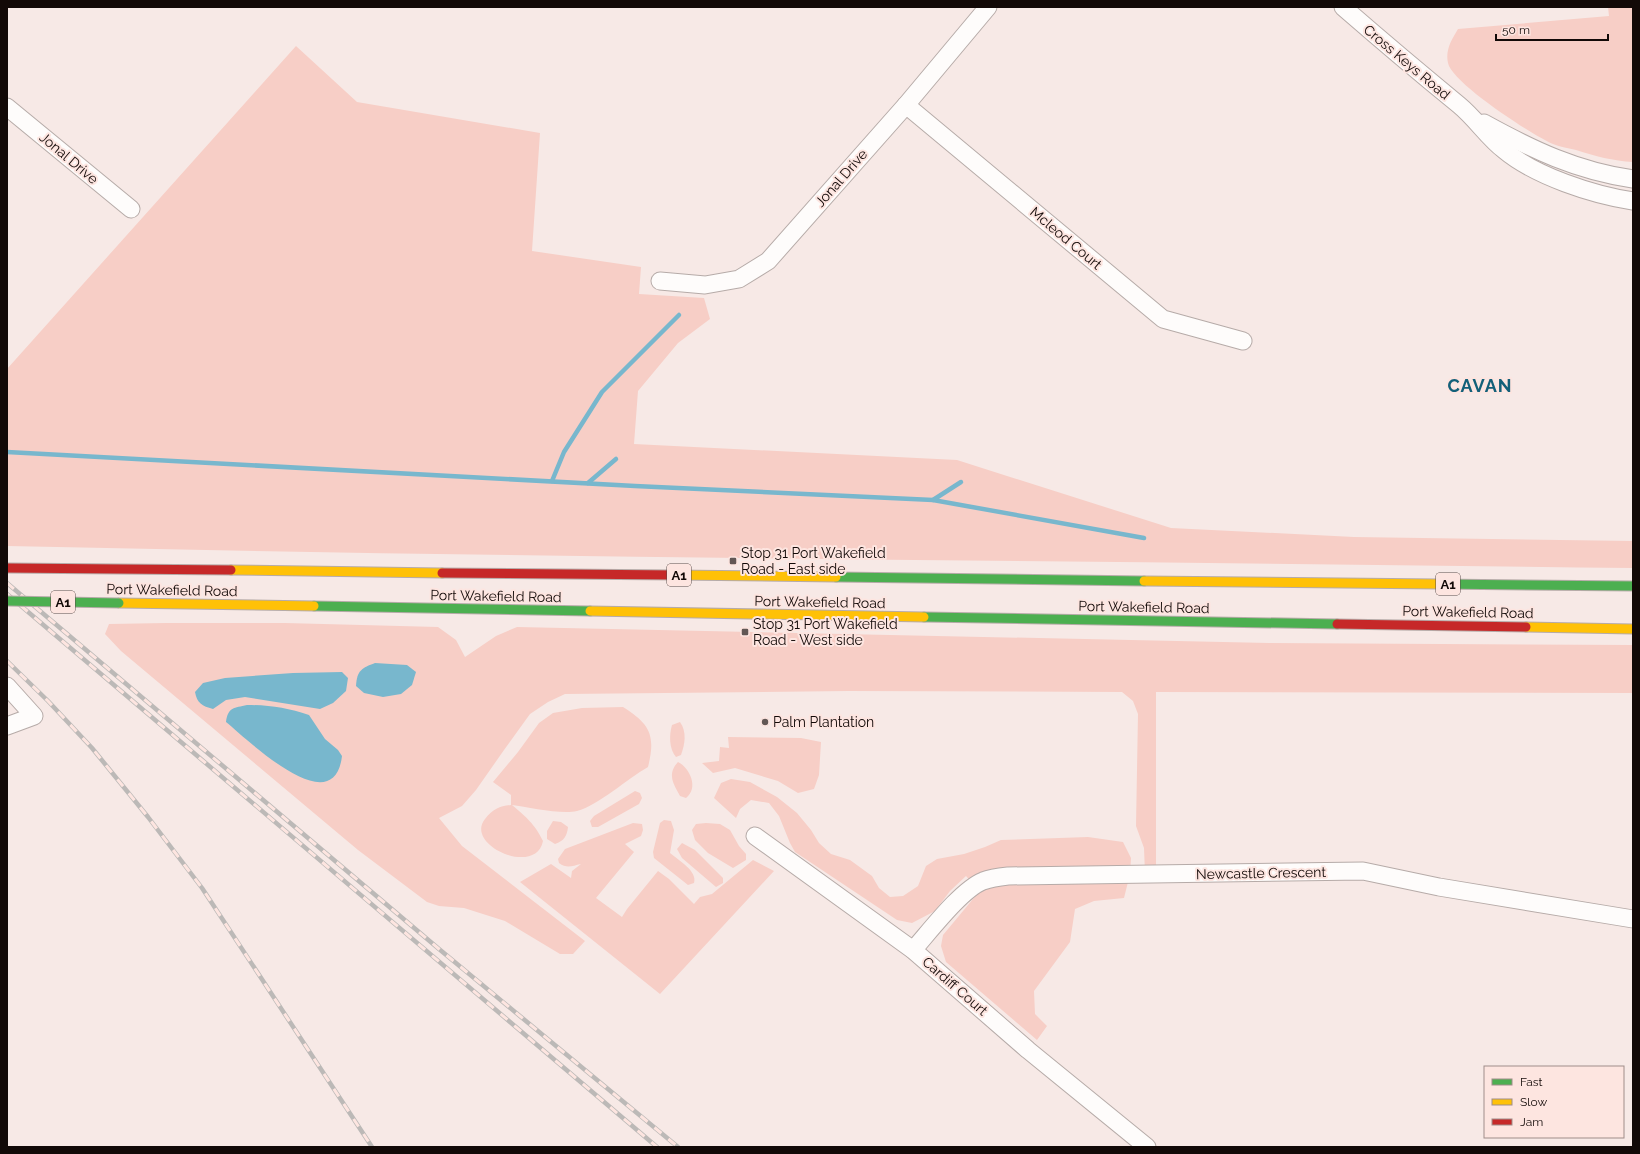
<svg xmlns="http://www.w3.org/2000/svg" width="1640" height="1154" font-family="Raleway,sans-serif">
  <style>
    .green { fill: #f7cec6 }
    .water { fill: #78b7cd }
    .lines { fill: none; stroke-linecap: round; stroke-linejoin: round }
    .stream { stroke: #78b7cd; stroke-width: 4.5 }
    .street-casing { stroke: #b6aba8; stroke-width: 19 }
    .fast-casing { stroke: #b6aba8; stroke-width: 11 }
    .slow-casing { stroke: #b6aba8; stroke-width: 11 }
    .jam-casing { stroke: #b6aba8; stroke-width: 11 }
    .street { stroke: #fefcfb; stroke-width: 17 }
    .fast { stroke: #4caf50; stroke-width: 9 }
    .slow { stroke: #ffc107; stroke-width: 9 }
    .jam { stroke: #c62828; stroke-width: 9 }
    .rail-casing { stroke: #bcb9b7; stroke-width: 4.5 }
    .rail { stroke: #fde5e0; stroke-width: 3; stroke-dasharray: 9; stroke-linecap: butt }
    .fast-bridge-casing { stroke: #b6aba8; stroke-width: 11; stroke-linecap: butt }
    .fast-bridge { stroke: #4caf50; stroke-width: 9 }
    .poi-dot { fill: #625755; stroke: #fde5e0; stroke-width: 1.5 }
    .labels { text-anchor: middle; stroke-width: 4; stroke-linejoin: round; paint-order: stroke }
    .shield { fill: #fde5e0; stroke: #584b48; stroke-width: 1 }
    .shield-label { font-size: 13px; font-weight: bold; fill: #120907 }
    .street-label { font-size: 14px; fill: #120907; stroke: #fde5e0 }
    .poi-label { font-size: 14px; fill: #120907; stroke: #fde5e0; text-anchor: start }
    .district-label { font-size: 18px; font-weight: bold; letter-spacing: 1px; fill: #136079; stroke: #fde5e0 }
  </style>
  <rect width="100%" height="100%" fill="#f7e9e6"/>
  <!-- green -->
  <g class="green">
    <path d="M 1608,7 L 1633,7 L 1633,162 C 1613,161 1595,156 1576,150 C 1569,148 1560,147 1553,144 C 1532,135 1452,83 1448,63 C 1445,50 1452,39 1458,29 L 1609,16 Z"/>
    <path d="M 296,46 L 357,102 L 540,133 L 532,251 L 641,267 L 639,294 L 704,298 L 710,319 L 678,343 L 638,391 L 634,444 L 957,460 L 1171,528 L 1354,537 L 1633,541 L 1633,568 C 1091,561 549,558 7,546 L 7,369 Z"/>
    <polygon points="166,623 285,623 438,627 456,640 465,657 496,636 517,627 1269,643 1633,645 1633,693 1156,692 1156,874 1145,874 1144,848 1136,826 1138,714 1133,701 1122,692 848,691 565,694 548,702 530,714 504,750 476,790 462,806 439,818 462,846 585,941 573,954 560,954 505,921 464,908 439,906 427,902 358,850 121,651 105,634 109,624"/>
    <path d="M 623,707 C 650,724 656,735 648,767 C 627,779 599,805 577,811 C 562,815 528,807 512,805 C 527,818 534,823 543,841 C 536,877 464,845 485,819 C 493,809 500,806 511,805 L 511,795 L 493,782 L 518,752 L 539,723 L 553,713 L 582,708 Z"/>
    <path d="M 680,722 C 687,732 685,744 681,755 L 676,757 C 669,749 669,735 672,725 Z"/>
    <polygon points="728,737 801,738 821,742 819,775 814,789 798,793 778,781 735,768 713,773 702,763 719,761 720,747 729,748"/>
    <path d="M 678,762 C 690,768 699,788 686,798 L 680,796 C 673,783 667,774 678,762 Z"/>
    <polygon points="731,779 750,782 777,797 797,813 811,830 819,843 831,854 850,860 872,876 879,888 890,897 903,896 918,886 926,866 937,859 964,854 985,847 1001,840 1088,837 1123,842 1131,858 1130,874 1124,898 1094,901 1075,909 1070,942 1034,991 1035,1014 1047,1026 1037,1040 946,962 941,946 943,935 978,893 975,886 966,876 950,891 935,911 912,923 897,920 795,852 790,843 779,816 769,803 751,800 740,809 736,818 714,798 721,783"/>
    <polygon points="635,791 640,793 642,798 639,804 598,827 592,827 590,821 594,816"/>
    <path d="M 664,820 L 671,821 L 674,830 L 670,853 C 678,860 698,871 694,883 L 688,885 L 654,858 L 653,852 L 660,823 Z"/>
    <path d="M 553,821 L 561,822 L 568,827 C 567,836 564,841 555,844 L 547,839 L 547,831 Z"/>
    <path d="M 633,823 L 642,824 L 643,830 L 641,836 L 625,844 L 634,852 L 596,898 L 622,917 L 627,909 L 658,871 L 669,879 L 694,904 L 700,897 L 712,894 L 753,860 L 774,871 L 660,994 L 520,882 L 551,864 L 571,878 L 572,871 L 581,864 C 572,866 567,869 559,863 L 558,859 L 565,849 Z"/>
    <polygon points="706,823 720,824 730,830 739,846 746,854 746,860 733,868 708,853 695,840 692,830 696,824"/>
    <polygon points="682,843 695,850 723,878 723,883 716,887 682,858 677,849"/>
  </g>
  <!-- water -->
  <g class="water">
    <path d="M 375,663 L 407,665 L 416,672 L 412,685 L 401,694 L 383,697 L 364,693 L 356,686 C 357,670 362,668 375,663 Z"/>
    <path d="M 342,672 L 348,678 L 346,691 L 333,703 L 320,709 L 245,697 L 226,700 L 213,709 C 202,706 197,703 195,692 L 203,683 L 225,678 L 293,673 Z"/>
    <path d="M 247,705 C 269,705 288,708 309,715 L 325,739 L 338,750 L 342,756 C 334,824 248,740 226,722 C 228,707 234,708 247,705 Z"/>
  </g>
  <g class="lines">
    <!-- stream -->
    <g class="stream">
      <polyline points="7,452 635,486 933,500 1144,538"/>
      <polyline points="552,481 564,452 602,392 679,315"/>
      <polyline points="588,483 616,459"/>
      <polyline points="933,500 961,482"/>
    </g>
    <defs>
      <g id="street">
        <path d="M 1343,7 C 1381,40 1420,73 1459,105 C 1476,119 1488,138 1504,150 C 1535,176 1593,195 1633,201"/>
        <polyline points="906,105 1163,319 1243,341"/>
        <polyline points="7,107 131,209"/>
        <path d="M 1484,123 C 1533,150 1577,171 1633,179"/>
        <polyline points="660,281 705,285 739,279 768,261 906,105 988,7"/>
        <polyline points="7,686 34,716 7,726"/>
        <polyline points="755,836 913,950 1028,1050 1147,1147"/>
        <path d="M 913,950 C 930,931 961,890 983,881 C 991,878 999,877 1008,876 L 1363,871 L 1439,887 L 1633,919"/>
      </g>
      <g id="fast">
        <polyline points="836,577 1144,581"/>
        <polyline points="1439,584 1633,586"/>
        <polyline points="314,606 590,611"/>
        <polyline points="924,617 1337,624"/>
      </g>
      <g id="slow">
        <polyline points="231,570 442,573"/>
        <polyline points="675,575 836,577"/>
        <polyline points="1144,581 1439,584"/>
        <polyline points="119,603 314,606"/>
        <polyline points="590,611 924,617"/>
        <polyline points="1526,627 1633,629"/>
      </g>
      <g id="jam">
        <polyline points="7,568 231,570"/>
        <polyline points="442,573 675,575"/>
        <polyline points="1337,624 1526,627"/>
      </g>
    </defs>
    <!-- street casing -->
    <use href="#street" class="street-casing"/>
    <!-- fast casing -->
    <use href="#fast" class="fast-casing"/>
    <!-- slow casing -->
    <use href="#slow" class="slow-casing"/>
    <!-- jam casing -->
    <use href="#jam" class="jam-casing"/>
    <!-- street -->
    <use href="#street" class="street"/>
    <!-- fast -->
    <use href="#fast" class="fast"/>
    <!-- slow -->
    <use href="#slow" class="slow"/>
    <!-- jam -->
    <use href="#jam" class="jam"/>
    <defs>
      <g id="rail">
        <polyline points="7,583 439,949 678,1147"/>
        <polyline points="7,594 657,1147"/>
        <polyline points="7,661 48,701 92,748 148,817 202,888 372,1147"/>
      </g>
    </defs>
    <!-- rail casing -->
    <use href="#rail" class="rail-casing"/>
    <!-- rail -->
    <use href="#rail" class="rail"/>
    <defs>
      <polyline id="fast-bridge" points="7,601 119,603"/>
    </defs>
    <!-- fast-bridge casing -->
    <use href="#fast-bridge" class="fast-bridge-casing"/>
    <!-- fast-bridge -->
    <use href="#fast-bridge" class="fast-bridge"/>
  </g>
  <!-- markers -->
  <g class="poi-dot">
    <rect x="729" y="557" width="8" height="8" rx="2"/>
    <rect x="741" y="628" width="8" height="8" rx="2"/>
    <circle cx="765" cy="722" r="4"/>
  </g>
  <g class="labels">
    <!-- shield labels -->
    <g class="shield">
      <rect x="667" y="564" width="24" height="22" rx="3"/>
      <rect x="1436" y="573" width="24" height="22" rx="3"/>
      <rect x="51" y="591" width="24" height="22" rx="3"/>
    </g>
    <g class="shield-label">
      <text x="679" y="580">A1</text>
      <text x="1448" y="589">A1</text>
      <text x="63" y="607">A1</text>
    </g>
    <!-- street labels -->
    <g class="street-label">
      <text transform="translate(1407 62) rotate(40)" y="5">Cross Keys Road</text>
      <text transform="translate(69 158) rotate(40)" y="5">Jonal Drive</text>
      <text transform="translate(841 178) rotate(-49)" y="5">Jonal Drive</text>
      <text transform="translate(1066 238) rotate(40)" y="5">Mcleod Court</text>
      <text transform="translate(172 590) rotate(1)" y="5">Port Wakefield Road</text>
      <text transform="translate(496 596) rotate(1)" y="5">Port Wakefield Road</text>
      <text transform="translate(820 602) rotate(1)" y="5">Port Wakefield Road</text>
      <text transform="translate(1144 607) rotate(1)" y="5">Port Wakefield Road</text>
      <text transform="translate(1468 612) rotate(1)" y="5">Port Wakefield Road</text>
      <text transform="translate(1261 873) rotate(-1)" y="5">Newcastle Crescent</text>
      <text transform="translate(955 986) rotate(41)" y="5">Cardiff Court</text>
    </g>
    <!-- poi labels -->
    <g class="poi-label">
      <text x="741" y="558">Stop 31 Port Wakefield<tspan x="741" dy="16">Road - East side</tspan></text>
      <text x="753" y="629">Stop 31 Port Wakefield<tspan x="753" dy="16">Road - West side</tspan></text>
      <text x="773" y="727">Palm Plantation</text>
    </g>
    <!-- district labels -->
    <g class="district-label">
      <text x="1480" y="392">CAVAN</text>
    </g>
  </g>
  <!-- border -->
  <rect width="1640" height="1154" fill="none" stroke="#120907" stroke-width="16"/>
  <!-- legend -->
  <rect x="1484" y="1066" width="140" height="72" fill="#fde5e0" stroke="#9f8d89"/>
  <rect x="1492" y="1079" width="20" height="6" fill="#4caf50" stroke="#9f8d89"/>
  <text x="1520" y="1086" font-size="12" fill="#120907">Fast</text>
  <rect x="1492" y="1099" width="20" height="6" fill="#ffc107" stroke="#9f8d89"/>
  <text x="1520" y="1106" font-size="12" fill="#120907">Slow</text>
  <rect x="1492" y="1119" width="20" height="6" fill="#c62828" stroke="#9f8d89"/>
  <text x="1520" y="1126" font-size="12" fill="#120907">Jam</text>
  <!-- scale -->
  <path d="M1496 34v6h112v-6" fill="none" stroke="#120907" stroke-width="2"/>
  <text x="1502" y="34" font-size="12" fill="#120907" stroke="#fde5e0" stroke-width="3" paint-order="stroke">50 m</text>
</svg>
